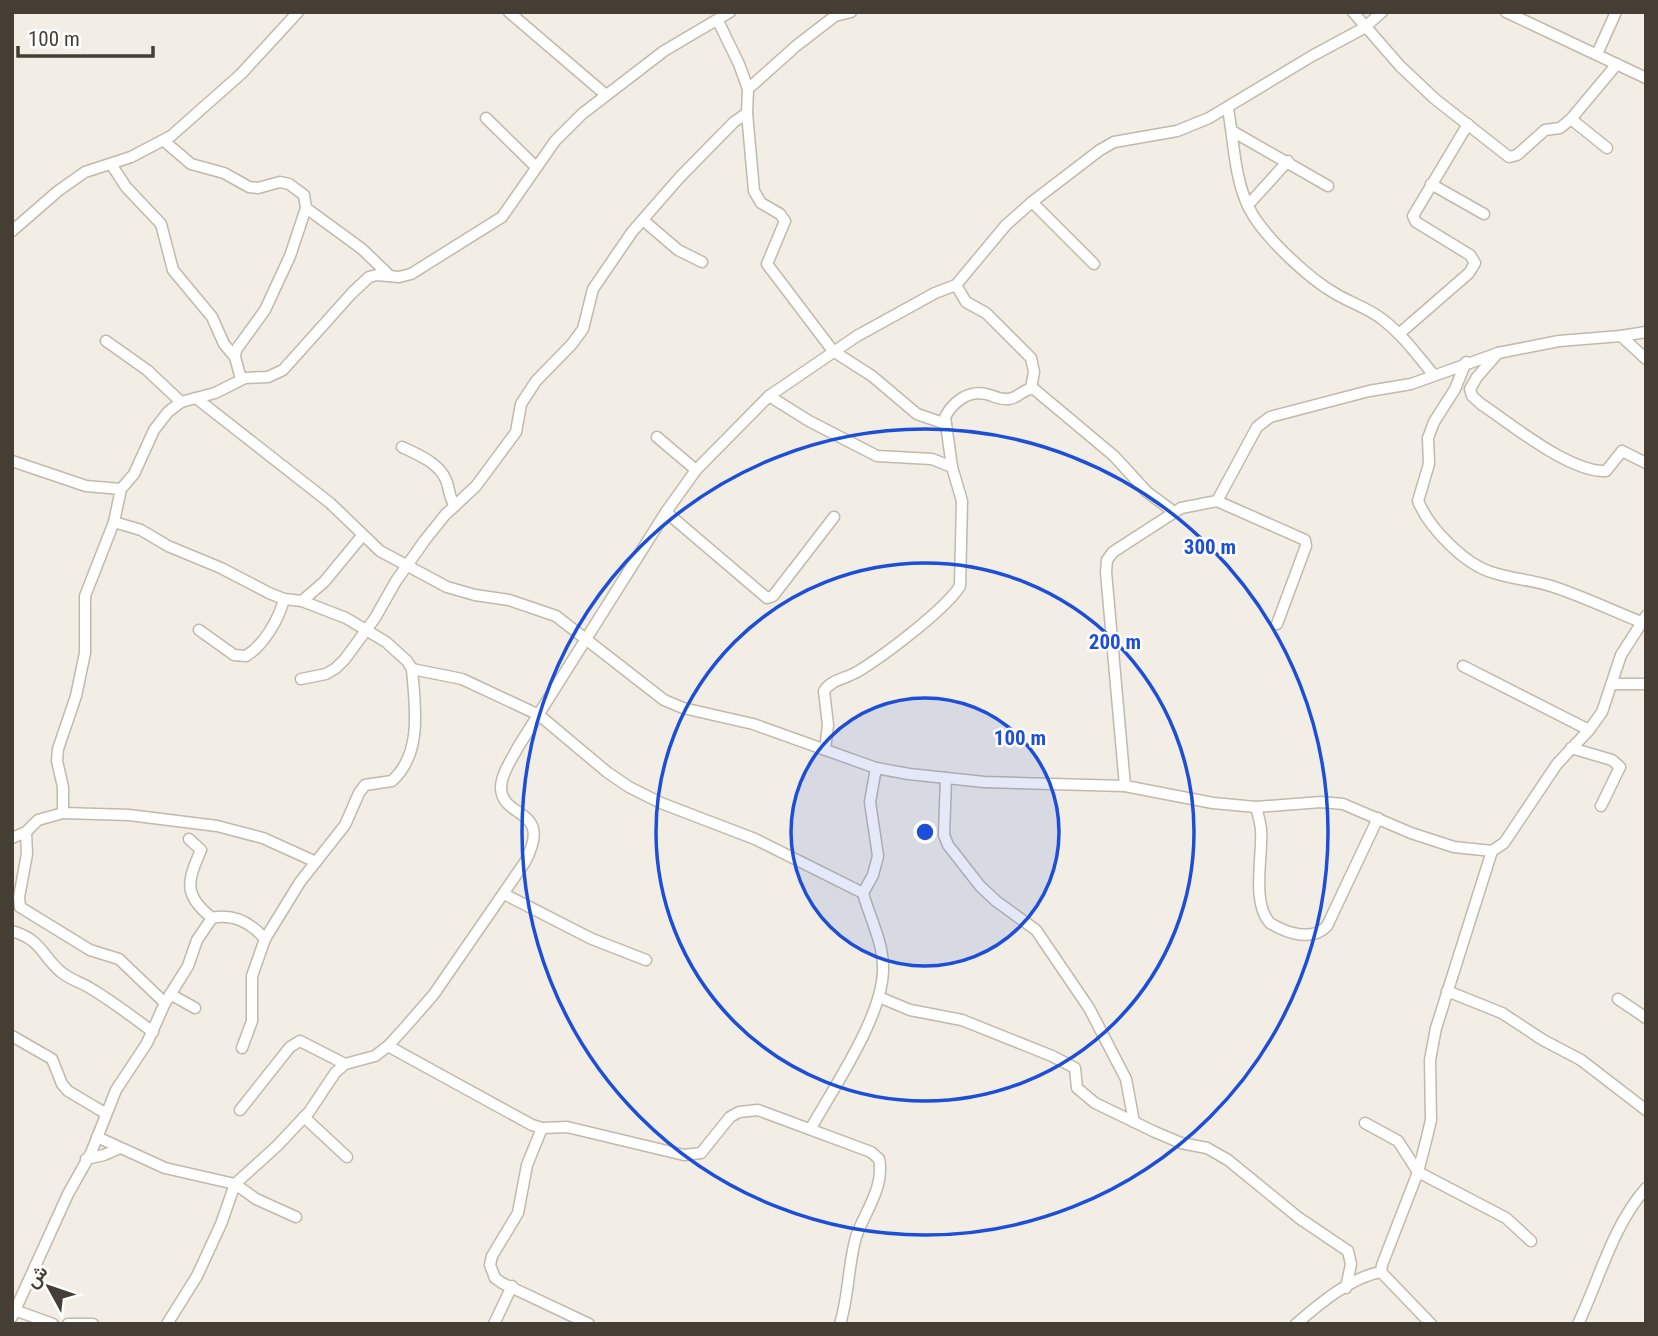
<svg xmlns="http://www.w3.org/2000/svg" width="1658" height="1336" font-family="'Roboto Condensed',Vazirmatn,sans-serif">
  <style>
    .lines { fill: none; stroke-linecap: round; stroke-linejoin: round }
    .street-casing { stroke: #c1b9aa; stroke-width: 13 }
    .street { stroke: #fff; stroke-width: 10 }
    .ring { fill: none; stroke: #1d4ed8; stroke-width: 3.5 }
    .centre { fill: #1d4ed8; stroke: #fff; stroke-width: 3.5 }
    .ring-label { font-size: 21px; text-anchor: middle; font-weight: bold; fill: #1d4ed8; stroke: #fff; stroke-width: 5; stroke-linejoin: round; paint-order: stroke }
  </style>
  <rect width="100%" height="100%" fill="#f2eee5"/>
  <g class="lines">
    <defs>
      <g id="street">
        <polyline points="509,12 606,95"/>
        <polyline points="1353,12 1400,66 1435,99 1509,157 1517,155 1545,130 1560,128 1571,119 1617,64"/>
        <polyline points="1506,12 1646,78"/>
        <polyline points="718,21 739,64 748,89 747,113 754,191 761,203 780,214 785,221 767,264 833,351 872,376 917,414 946,424"/>
        <polyline points="1597,54 1616,12"/>
        <polyline points="748,89 796,46 835,16 851,12"/>
        <path d="M 1228,109 C 1234,141 1234,178 1249,208 C 1263,236 1308,278 1336,294 C 1351,303 1368,308 1382,319 C 1403,335 1417,355 1433,374"/>
        <polyline points="486,118 536,167"/>
        <polyline points="1571,119 1607,148"/>
        <polyline points="1232,131 1328,186"/>
        <polyline points="164,141 191,164 224,173 249,187 258,188 280,182 289,184 304,195 306,208 362,249 389,275"/>
        <polyline points="111,164 126,187 161,224 173,270 212,317 224,344 235,357"/>
        <polyline points="1431,184 1484,214"/>
        <polyline points="1032,202 1094,264"/>
        <polyline points="1248,205 1288,161"/>
        <polyline points="643,220 678,250 702,262"/>
        <polyline points="12,231 58,191 85,172 131,157 171,136 241,74 298,12"/>
        <polyline points="956,285 966,302 986,313 1031,358 1034,372 1031,388"/>
        <polyline points="1400,333 1469,273 1475,263 1470,255 1416,222 1413,216 1468,124"/>
        <polyline points="1621,336 1646,359"/>
        <polyline points="106,341 147,370 181,402"/>
        <path d="M 1498,353 L 1477,377 L 1470,389 L 1472,396 L 1481,404 C 1511,424 1570,473 1606,471 L 1622,451 L 1646,463"/>
        <path d="M 1466,362 L 1455,389 L 1434,422 L 1428,438 L 1429,464 L 1418,501 C 1429,528 1465,565 1494,573 C 1513,579 1532,580 1551,586 C 1582,596 1611,610 1641,622"/>
        <polyline points="241,379 235,357 236,350 265,310 290,256 306,208"/>
        <polyline points="769,396 809,421 877,456 932,459 952,467"/>
        <polyline points="196,398 330,503 380,551 447,587 475,595 509,600 556,616 664,700 683,708 753,724 876,768 909,774 984,782 1125,786 1213,803 1256,807 1321,802 1343,804 1411,833 1454,847 1492,851"/>
        <polyline points="657,437 696,470"/>
        <path d="M 402,447 C 417,454 439,463 446,480 C 450,490 449,498 455,506"/>
        <polyline points="12,461 86,486 121,489"/>
        <polyline points="1217,501 1305,540 1306,546 1277,624"/>
        <polyline points="666,512 767,598 773,596 834,517"/>
        <path d="M 114,522 L 141,530 L 168,546 L 221,568 L 269,593 L 284,599 L 302,601 L 346,618 L 386,642 L 407,661 L 412,669 C 415,706 423,753 392,781 L 365,785 L 359,793 L 345,825 L 300,882 L 265,939 L 252,976 L 252,1021 L 242,1048"/>
        <polyline points="302,601 324,582 362,536"/>
        <path d="M 199,630 L 234,655 L 246,656 C 264,645 279,619 284,599"/>
        <polyline points="1463,666 1589,730"/>
        <polyline points="412,669 462,679 539,715 607,772 629,787 661,803 755,839 863,893"/>
        <polyline points="301,679 326,674 336,668 345,659 375,618 396,581 425,540 445,515 476,486 516,432 521,404 536,381 572,344 583,329 593,289 632,232 680,177 734,122 747,113"/>
        <polyline points="1613,684 1646,684"/>
        <polyline points="1571,748 1612,760 1620,767 1601,806"/>
        <path d="M 825,750 L 828,725 L 824,691 C 832,679 845,679 857,672 C 882,657 945,610 960,586 L 962,501 L 952,467 L 945,417 C 953,402 968,390 986,394 C 994,396 1000,400 1009,399 C 1019,398 1023,388 1034,389 L 1114,456 L 1147,492 L 1174,512"/>
        <polyline points="946,778 944,835 948,845 980,886 996,901 1036,930 1089,1008 1126,1079 1134,1122"/>
        <polyline points="1125,786 1106,572 1107,560 1113,552 1181,508 1217,501 1257,427 1270,417 1369,391 1411,384 1498,353 1559,341 1621,336 1646,332"/>
        <path d="M 1256,807 C 1258,814 1260,822 1261,829 C 1263,855 1251,903 1270,923 C 1286,933 1312,942 1327,926 L 1378,818"/>
        <polyline points="26,832 27,854 19,897 20,907 90,950 119,959 165,1003"/>
        <polyline points="12,838 26,832 38,820 63,813"/>
        <path d="M 189,839 L 201,850 C 187,882 183,895 212,918"/>
        <polyline points="316,862 263,838 217,826 129,815 63,813 63,787 57,761 58,749 76,696 85,653 85,596 114,522 121,489 134,474 154,430 168,412 181,402 215,393 245,378 268,377 283,370 352,293 369,277 377,275 399,277 411,274 502,217 555,141 582,114 664,51 730,12"/>
        <polyline points="504,894 592,939 646,960"/>
        <path d="M 12,931 C 42,940 41,955 61,972 C 71,980 80,982 90,988 C 112,1001 133,1017 153,1032"/>
        <polyline points="1447,991 1502,1013 1543,1040 1581,1060 1646,1110"/>
        <polyline points="170,994 195,1008"/>
        <polyline points="879,997 910,1010 962,1020 1052,1056 1075,1068 1077,1088 1095,1103 1155,1132 1181,1143 1207,1148 1228,1160 1299,1218 1348,1251 1351,1264 1346,1288"/>
        <polyline points="1618,999 1646,1018"/>
        <polyline points="12,1036 52,1059 62,1084 68,1091 105,1113"/>
        <path d="M 388,1046 L 532,1125 L 542,1128 L 567,1127 L 684,1155 L 701,1153 L 730,1117 L 739,1112 L 758,1110 L 871,1152 L 879,1159 C 885,1187 865,1211 856,1237 C 848,1265 849,1295 840,1324"/>
        <polyline points="240,1110 290,1047 300,1041 345,1064"/>
        <polyline points="304,1117 347,1157"/>
        <polyline points="1365,1123 1398,1141 1418,1172 1506,1218 1531,1241"/>
        <polyline points="542,1128 527,1165 518,1213 492,1256 490,1265 495,1278 502,1283 589,1324"/>
        <path d="M 811,1128 C 834,1087 882,1017 883,971 C 884,943 870,919 863,893 L 873,875 L 878,856 L 870,802 L 876,768"/>
        <polyline points="97,1137 165,1168 235,1184 256,1199 296,1217"/>
        <polyline points="86,1159 104,1155 120,1148"/>
        <polyline points="17,1311 53,1324"/>
        <path d="M 12,1317 L 68,1194 L 91,1153 L 116,1090 L 147,1043 L 165,1003 L 188,966 L 197,940 L 212,918 C 234,913 251,923 265,939"/>
        <polyline points="68,1324 93,1324"/>
        <path d="M 167,1324 L 197,1276 L 221,1224 L 235,1184 L 277,1146 L 309,1112 L 335,1073 L 345,1064 L 375,1056 L 388,1046 L 408,1024 L 434,994 L 525,862 C 554,807 502,820 501,788 C 501,774 512,759 518,747 L 666,512 L 696,470 L 769,396 L 857,336 L 935,293 L 956,285 L 1006,225 L 1032,202 L 1100,150 L 1114,142 L 1177,131 L 1209,118 L 1312,56 L 1364,28 L 1382,12"/>
        <polyline points="494,1324 512,1286"/>
        <path d="M 1296,1324 C 1319,1304 1351,1277 1381,1272"/>
        <polyline points="1431,1324 1381,1272 1382,1265 1418,1172 1427,1137 1431,1120 1430,1060 1436,1028 1492,851 1504,843 1557,764 1589,730 1602,712 1621,655 1646,616"/>
        <path d="M 1578,1324 C 1600,1278 1612,1227 1646,1188"/>
      </g>
    </defs>
    <!-- street casing -->
    <use href="#street" class="street-casing"/>
    <!-- street -->
    <use href="#street" class="street"/>
  </g>
  <!-- distance rings -->
  <circle cx="925" cy="832" r="134" fill="#1d4ed8" fill-opacity=".12"/>
  <g class="ring">
    <circle cx="925" cy="832" r="134"/>
    <circle cx="925" cy="832" r="269"/>
    <circle cx="925" cy="832" r="403"/>
  </g>
  <circle cx="925" cy="832" r="10" class="centre"/>
  <g class="ring-label">
    <text x="1210" y="554">300 m</text>
    <text x="1115" y="649">200 m</text>
    <text x="1020" y="745">100 m</text>
  </g>
  <!-- border -->
  <rect width="1658" height="1336" fill="none" stroke="#453e34" stroke-width="28"/>
  <!-- north arrow -->
  <g transform="translate(49 1287) rotate(310)" stroke="#ffffff" stroke-width="5" paint-order="stroke">
  <path d="M0-5L12 26L0 18L-12 26Z" fill="#453e34"/>
  <text y="-10" font-size="19" font-weight="bold" text-anchor="middle" fill="#453e34">ش</text>
  </g>
  <!-- scale -->
  <path d="M18 46v10h135v-10" fill="none" stroke="#453e34" stroke-width="3.5"/>
  <text x="28" y="46" font-size="21" fill="#453e34" stroke="#ffffff" stroke-width="5" paint-order="stroke">100 m</text>
</svg>
